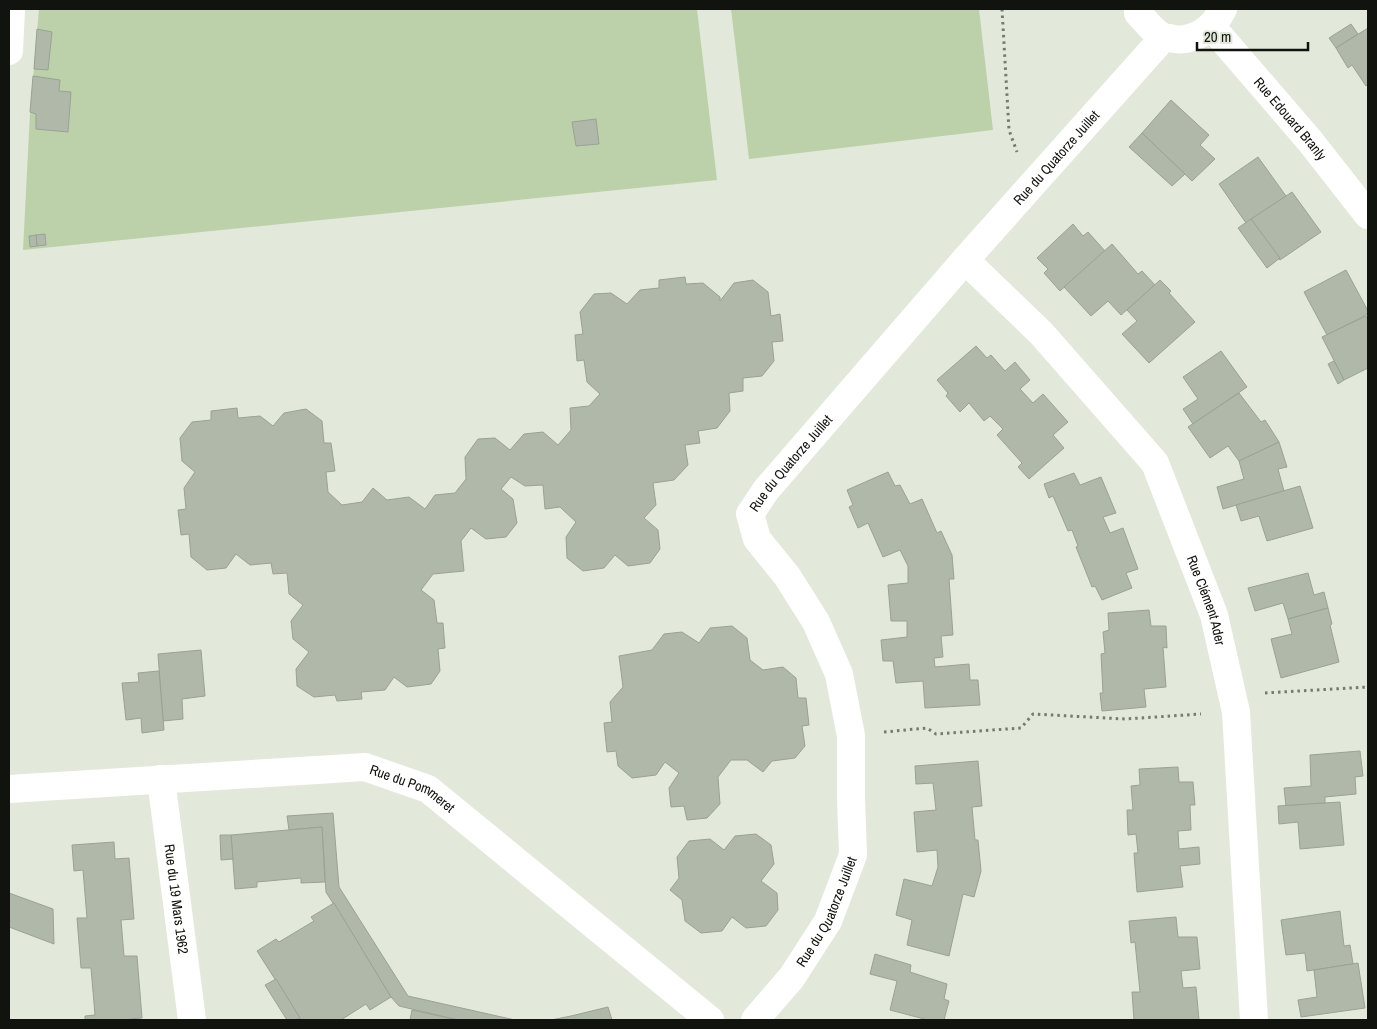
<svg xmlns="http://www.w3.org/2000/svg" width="1377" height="1029" font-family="'Archivo Narrow',sans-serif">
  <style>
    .green { fill: #bcd1aa }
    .building { fill: #b0b8aa; stroke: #9aa295 }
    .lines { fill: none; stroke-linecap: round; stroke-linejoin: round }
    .path { stroke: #767a71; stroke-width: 3; stroke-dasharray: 2.5 4; stroke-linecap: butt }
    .minor { stroke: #fff; stroke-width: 28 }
    .labels { text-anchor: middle; stroke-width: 4.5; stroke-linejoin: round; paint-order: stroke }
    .street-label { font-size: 14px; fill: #11130f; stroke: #e2e9db }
  </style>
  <rect width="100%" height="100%" fill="#e2e9db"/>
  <!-- green -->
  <g class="green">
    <polygon points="39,9 697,9 717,180 23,250 30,113"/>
    <polygon points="731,9 979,9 993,130 749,159"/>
  </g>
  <!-- building -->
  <g class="building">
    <polygon points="1351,24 1358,34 1336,48 1329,38"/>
    <polygon points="1368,28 1368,84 1366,86 1352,65 1348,68 1336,48"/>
    <polygon points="37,29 52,32 48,70 34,69"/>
    <polygon points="33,76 60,80 59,91 71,92 68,132 36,129 36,114 30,112"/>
    <polygon points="1171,100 1209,135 1200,145 1215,159 1192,181 1142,133"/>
    <polygon points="596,119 599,144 576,146 572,122"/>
    <polygon points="1142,133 1185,174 1172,186 1129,147"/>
    <polygon points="1258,157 1286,196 1246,223 1219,184"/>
    <polygon points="1292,192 1321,232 1280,260 1251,219"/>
    <polygon points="1251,219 1280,258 1267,268 1238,228"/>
    <polygon points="1073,224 1083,236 1088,232 1105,251 1060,291 1044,273 1048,269 1037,258"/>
    <polygon points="45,234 46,245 37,246 36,235"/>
    <polygon points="36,235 37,246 30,247 29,236"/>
    <polygon points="1112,244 1138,274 1142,271 1155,285 1121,315 1108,301 1091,316 1064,287"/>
    <polygon points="1346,270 1368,311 1368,314 1327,335 1304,292"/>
    <polygon points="685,277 686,284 703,283 720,297 720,301 734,283 753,280 768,292 771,316 780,314 783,341 772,342 774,361 762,376 743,378 743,391 729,393 730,411 717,428 698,431 700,443 685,445 688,465 674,480 653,483 656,505 644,518 658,530 660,549 650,563 628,566 615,555 604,568 583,571 567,558 566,537 576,522 560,507 545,509 543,485 525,486 511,477 501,489 513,499 517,523 506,537 486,539 471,528 461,541 464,571 433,574 421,590 434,600 437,623 443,623 445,648 438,649 440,671 431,684 407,687 394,677 385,690 361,692 362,699 337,701 335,695 314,697 297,686 296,669 309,652 293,639 291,621 303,605 289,594 287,573 273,574 271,563 250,565 236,554 226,568 207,570 191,557 189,534 181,535 178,510 186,509 184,488 195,472 182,461 180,438 192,422 211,420 211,411 237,408 238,418 260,416 273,426 284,413 306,409 322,421 324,443 331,443 335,471 326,472 328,492 342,505 362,502 373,488 387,500 409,497 425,509 435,495 455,493 466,479 465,457 478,439 495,438 510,450 524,434 543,432 558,445 571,430 570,408 589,406 600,394 587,382 584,360 577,361 575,335 583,334 580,312 594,294 611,293 627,304 640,290 659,288 659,280"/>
    <polygon points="1160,280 1171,291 1169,293 1195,322 1149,363 1122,334 1137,321 1127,310"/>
    <polygon points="1366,316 1368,321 1368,368 1344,380 1322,337"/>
    <polygon points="976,346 987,358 991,355 1005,371 1015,362 1030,380 1020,389 1033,403 1043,394 1068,422 1053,435 1064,448 1029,479 1018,467 1022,463 997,435 1003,429 990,416 984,421 969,403 960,412 946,396 948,393 937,380"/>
    <polygon points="1221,351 1247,387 1193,424 1183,409 1198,399 1183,377"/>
    <polygon points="1334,361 1344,380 1338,384 1328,364"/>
    <polygon points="1239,393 1261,422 1265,420 1279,442 1239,461 1228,446 1210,458 1188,427"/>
    <polygon points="1279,442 1287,467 1278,469 1284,491 1223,509 1217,487 1244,479 1239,461"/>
    <polygon points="888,472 895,486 900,485 910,504 922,499 937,533 941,531 952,555 954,579 949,579 953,635 941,636 943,657 934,658 935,667 969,664 970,680 978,680 980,705 925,708 923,681 896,683 893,661 883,661 881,640 907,637 907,621 891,621 888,585 908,583 908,566 900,550 883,557 868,523 858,528 849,507 853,505 847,490"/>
    <polygon points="1074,473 1080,485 1101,477 1116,513 1103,517 1110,533 1123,528 1138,569 1126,573 1132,588 1102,600 1095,586 1092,587 1076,547 1078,546 1072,530 1068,531 1053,496 1049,498 1044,484"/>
    <polygon points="1300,486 1313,528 1267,541 1259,516 1241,521 1236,505"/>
    <polygon points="1308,573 1314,595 1324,592 1328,608 1288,619 1283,603 1255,611 1248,588"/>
    <polygon points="1328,608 1332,624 1330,625 1339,662 1281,678 1271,639 1292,634 1288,619"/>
    <polygon points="1149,610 1151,626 1166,626 1167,648 1163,647 1166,687 1144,689 1146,707 1102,711 1100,693 1103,693 1101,654 1105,653 1103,632 1109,630 1108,613"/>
    <polygon points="732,626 747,638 750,660 763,670 783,667 796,678 798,698 806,698 809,725 802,726 805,746 795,758 772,761 763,772 747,760 731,760 718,777 720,804 707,818 687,820 684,806 671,807 669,788 679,773 665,762 656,775 632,778 618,766 616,751 607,752 604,723 612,722 610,702 623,687 619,656 652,650 664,634 682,632 699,643 710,628"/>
    <polygon points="201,650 205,696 182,699 183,719 163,721 158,654"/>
    <polygon points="159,671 164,730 142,733 141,718 126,720 122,683 139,682 138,673"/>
    <polygon points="1360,751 1363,776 1355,777 1356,794 1325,797 1325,803 1286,806 1284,788 1311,786 1310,755"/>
    <polygon points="978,761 982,806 972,807 975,840 978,840 981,871 974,897 963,894 949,956 907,945 912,920 896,915 904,879 932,886 938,867 937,850 917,852 914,812 936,810 933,783 916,784 915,766"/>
    <polygon points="1178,767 1179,782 1193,782 1195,805 1190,805 1191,830 1178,831 1179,849 1199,847 1200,864 1180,866 1183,887 1137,892 1134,853 1138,853 1136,834 1128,835 1127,810 1133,810 1131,786 1140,785 1139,769"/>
    <polygon points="1340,802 1344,845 1300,849 1298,822 1279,824 1278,806"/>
    <polygon points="333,813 339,887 408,996 515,1020 458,1020 399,1006 391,997 326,892 322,827 289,830 287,816"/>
    <polygon points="322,827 325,882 301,883 301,878 257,882 257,887 235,889 231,835"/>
    <polygon points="756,834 771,845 774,864 761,881 777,893 778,910 766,926 746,928 732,917 722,931 701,933 685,921 682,900 670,890 679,878 677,857 689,841 710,839 724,850 735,836"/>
    <polygon points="220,835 231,835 233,859 221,860"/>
    <polygon points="114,842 115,859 129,858 134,919 121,920 124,956 137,956 142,1018 129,1019 129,1020 85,1020 85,1016 95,1015 91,968 81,968 77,918 87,918 83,870 74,871 72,845"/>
    <polygon points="9,893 53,909 54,944 9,927 10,919 9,918"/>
    <polygon points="334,903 391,997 370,1010 366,1004 341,1020 301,1020 257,951 276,939 279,942 314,921 311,917"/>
    <polygon points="1340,911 1344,946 1350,945 1353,964 1307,971 1305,953 1286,955 1281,920"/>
    <polygon points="1176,917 1178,937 1197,937 1200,969 1181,971 1183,988 1196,987 1199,1020 1134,1020 1132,992 1140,992 1135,942 1131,943 1129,921"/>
    <polygon points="875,954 911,965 910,972 947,984 944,999 949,1001 944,1020 928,1020 890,1010 897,981 870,974"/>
    <polygon points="1358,963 1365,1008 1301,1017 1298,1000 1317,997 1314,970"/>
    <polygon points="276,979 300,1018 295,1020 287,1020 265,985"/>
    <polygon points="608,1007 612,1020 551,1020 571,1016"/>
    <polygon points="412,1010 458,1020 410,1020"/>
  </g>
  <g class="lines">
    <!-- path -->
    <g class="path">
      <polyline points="1002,9 1009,130 1017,152"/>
      <polyline points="1265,693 1368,687"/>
      <polyline points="884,732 927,728 936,734 1021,728 1033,714 1125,719 1201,714"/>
    </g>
    <!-- minor -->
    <g class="minor">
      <path d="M 1138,9 L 1138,13 C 1145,20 1153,32 1163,37 C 1166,38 1171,38 1174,39 C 1196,42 1214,27 1223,9"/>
      <path id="s1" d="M 1211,26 L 1310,141 L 1368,215"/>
      <polyline points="9,51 11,9"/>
      <path id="s2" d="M 965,260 L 1041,333 L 1155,463 L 1214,615 L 1236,712 L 1254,1020"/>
      <path id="s3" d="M 161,779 L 192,1020"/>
      <path id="s4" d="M 9,789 L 365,767 L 428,789 L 710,1020"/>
      <path id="s5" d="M 755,1020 L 792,977 L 828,921 L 853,855 L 851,797 L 851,736 L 839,674 L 816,622 L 787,576 L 757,539 L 750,514 L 766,490 L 965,260 L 1164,37"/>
    </g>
  </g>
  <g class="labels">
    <!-- street labels -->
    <g class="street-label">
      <text dy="5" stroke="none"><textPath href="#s1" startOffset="122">Rue Edouard Branly</textPath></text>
      <text dy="5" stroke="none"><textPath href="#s5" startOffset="1031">Rue du Quatorze Juillet</textPath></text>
      <text dy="5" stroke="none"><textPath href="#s5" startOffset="626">Rue du Quatorze Juillet</textPath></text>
      <text dy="5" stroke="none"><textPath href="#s2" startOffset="425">Rue Clément Ader</textPath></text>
      <text dy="5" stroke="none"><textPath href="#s4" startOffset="409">Rue du Pommeret</textPath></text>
      <text dy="5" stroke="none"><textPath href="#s3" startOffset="121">Rue du 19 Mars 1962</textPath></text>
      <text dy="5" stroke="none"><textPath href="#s5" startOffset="131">Rue du Quatorze Juillet</textPath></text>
    </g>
  </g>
  <!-- border -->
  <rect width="1377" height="1029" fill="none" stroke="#11130f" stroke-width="20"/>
  <!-- scale -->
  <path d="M1197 42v8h111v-8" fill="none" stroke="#11130f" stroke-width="2.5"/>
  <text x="1204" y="42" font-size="15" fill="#11130f" stroke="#e2e9db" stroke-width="4" paint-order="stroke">20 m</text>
</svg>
